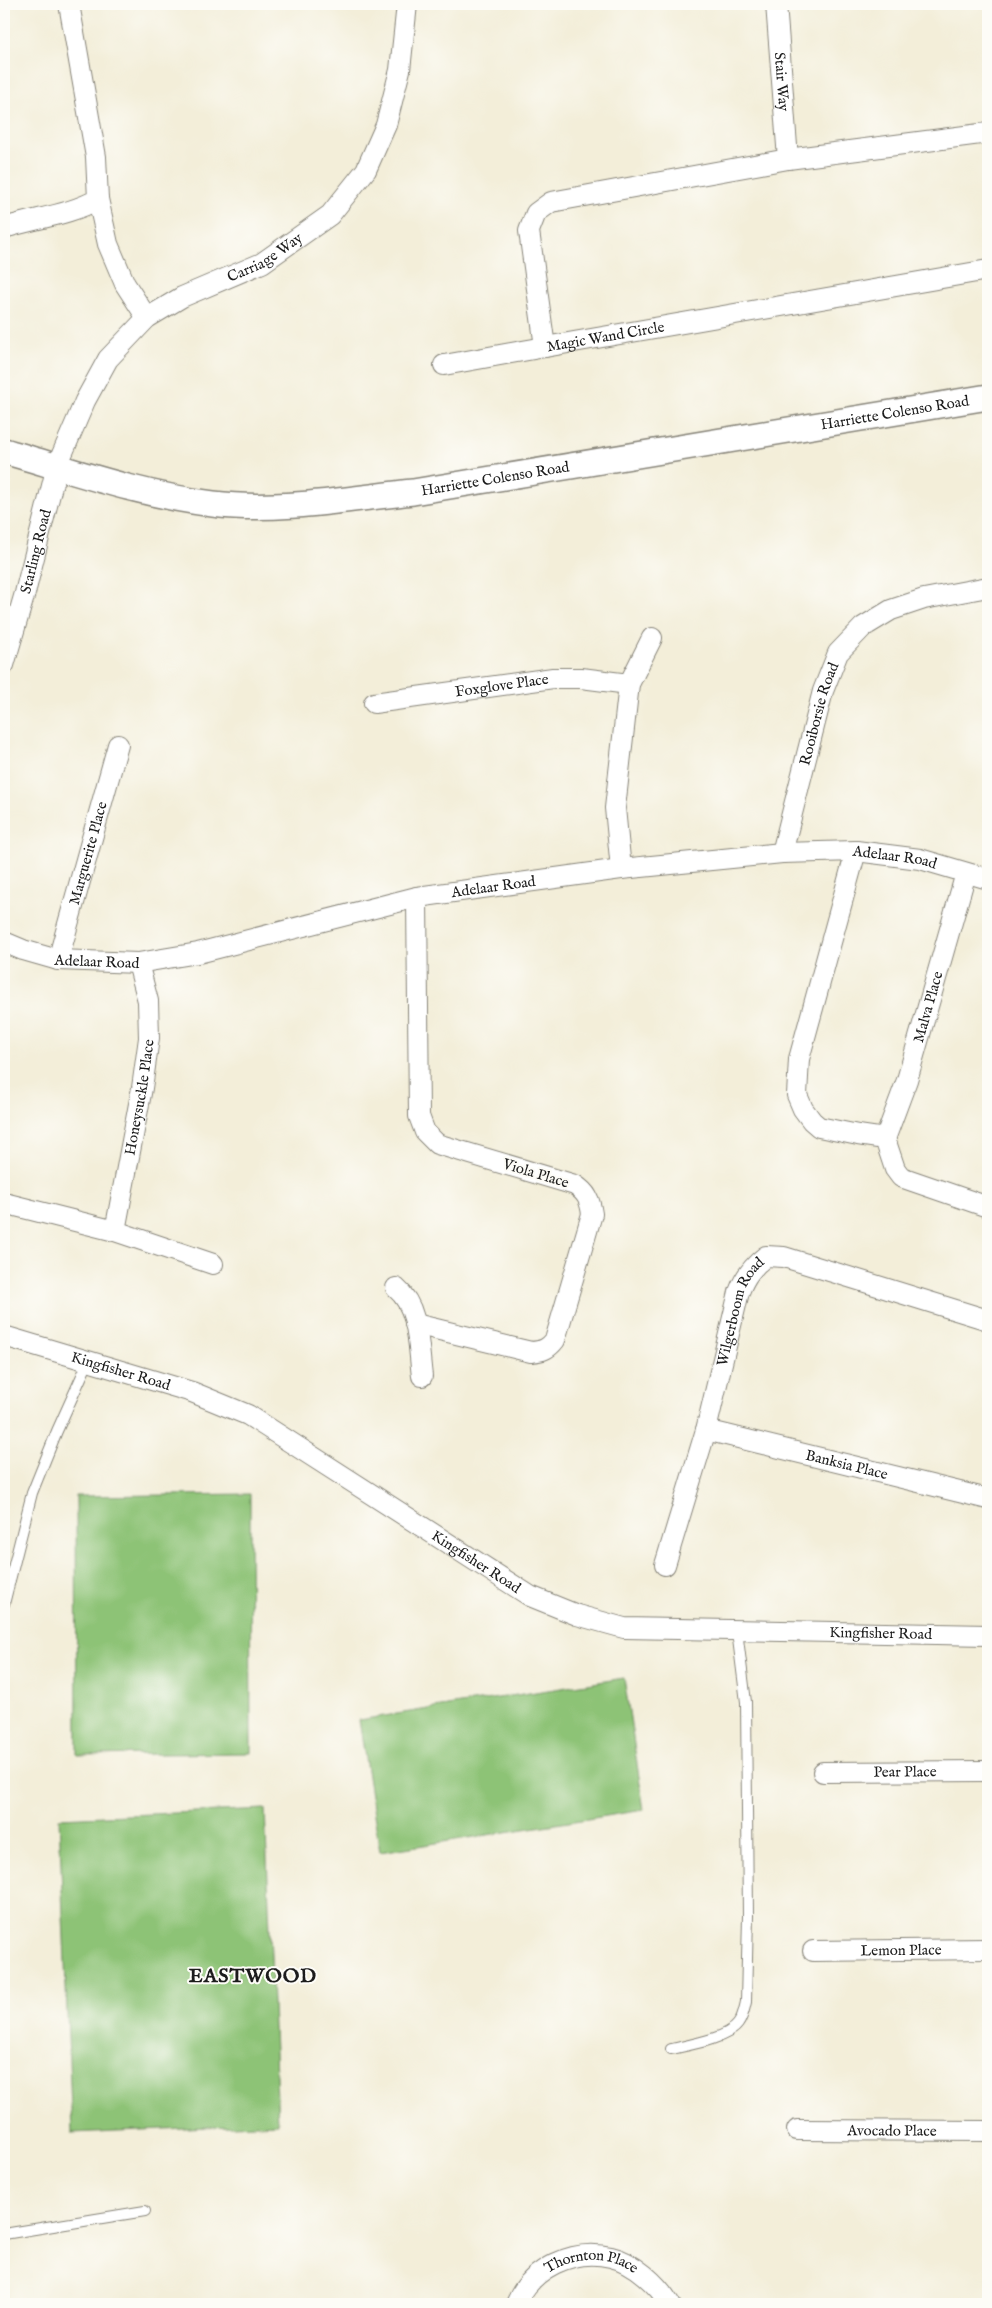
<svg xmlns="http://www.w3.org/2000/svg" width="992" height="2308" font-family="'IM FELL English',serif">
  <style>
    .green { fill: #8dc376; stroke: #547049 }
    .lines { fill: none; stroke-linecap: round; stroke-linejoin: round }
    .service-casing { stroke: #88857a; stroke-width: 12 }
    .minor-casing { stroke: #88857a; stroke-width: 22 }
    .tertiary-casing { stroke: #88857a; stroke-width: 28 }
    .service { stroke: #fff; stroke-width: 10 }
    .minor { stroke: #fff; stroke-width: 20 }
    .tertiary { stroke: #fff; stroke-width: 25 }
    .labels { text-anchor: middle; stroke-width: 4; stroke-linejoin: round; paint-order: stroke }
    .street-label { font-size: 15px; fill: #1c1c1c; stroke: #fdfcf7 }
    .district-label { font-size: 20px; font-weight: bold; letter-spacing: 1px; fill: #1c1c1c; stroke: #fdfcf7 }
  </style>
  <rect width="100%" height="100%" fill="#fdfcf7"/>
  <filter id="ink" filterUnits="userSpaceOnUse"><feTurbulence type="fractalNoise" baseFrequency=".02" numOctaves="2"/><feDisplacementMap in="SourceGraphic" scale="10" xChannelSelector="R" yChannelSelector="G"/><feConvolveMatrix kernelMatrix="1 2 1 2 8 2 1 2 1" color-interpolation-filters="sRGB"/></filter>
  <filter id="wash" filterUnits="userSpaceOnUse"><feTurbulence type="fractalNoise" baseFrequency=".0096" numOctaves="4" result="noise"/><feDisplacementMap in="SourceGraphic" scale="20" xChannelSelector="R" yChannelSelector="G"/><feGaussianBlur stdDeviation="1.12" result="paint"/><feColorMatrix in="noise" values="0 0 0 0 0 0 0 0 0 0 0 0 0 0 0 0 0 1.4 0 .05"/><feComposite in="paint" operator="in"/></filter>
  <g filter="url(#wash)">
    <rect width="100%" height="100%" fill="#f3eed9"/>
    <!-- green -->
    <g class="green">
      <polygon points="250,1494 251,1753 77,1755 76,1496"/>
      <polygon points="624,1678 644,1810 380,1852 359,1720"/>
      <polygon points="265,1809 278,2124 72,2133 59,1818"/>
    </g>
  </g>
  <g filter="url(#ink)">
    <g class="lines">
      <defs>
        <g id="service">
          <polyline points="4,1604 32,1493 57,1431 89,1360"/>
          <path d="M 671,2049 C 688,2045 727,2039 738,2024 C 743,2017 744,2010 746,2002 L 748,1916 L 746,1702 L 737,1631"/>
          <polyline points="4,2234 145,2211"/>
        </g>
        <g id="minor">
          <path id="s1" d="M 776,4 L 788,159"/>
          <path id="s2" d="M 988,133 L 788,159 L 551,202 L 536,213 L 529,231 L 545,347 L 988,270"/>
          <polyline points="98,199 108,244 125,284 147,318"/>
          <path d="M 4,228 C 35,218 70,215 98,199 L 96,157 L 69,4"/>
          <polyline points="444,365 545,347"/>
          <path id="s3" d="M 4,665 L 25,593 L 57,466 L 85,401 L 108,359 L 147,318 L 182,297 L 262,263 L 330,215 L 366,170 L 386,125 L 400,70 L 407,4"/>
          <path id="s4" d="M 374,703 L 553,678 L 581,678 L 629,684"/>
          <polyline points="856,851 799,1059 797,1095 803,1109 812,1121 819,1127 858,1135 885,1139 895,1169 901,1177 988,1207"/>
          <path id="s5" d="M 782,853 L 823,691 L 838,653 L 863,627 L 891,610 L 924,599 L 988,587"/>
          <polyline points="621,869 615,808 629,684 652,638"/>
          <path id="s6" d="M 4,942 L 23,950 L 58,960 L 138,963 L 198,953 L 417,897 L 621,869 L 782,853 L 856,851 L 920,859 L 988,879"/>
          <path id="s7" d="M 58,960 L 118,745"/>
          <path id="s8" d="M 885,1139 L 907,1080 L 966,873"/>
          <polyline points="4,1203 115,1231 213,1264"/>
          <path id="s9" d="M 115,1231 L 142,1088 L 149,1038 L 148,1001 L 138,963"/>
          <path d="M 396,1288 C 420,1308 418,1347 422,1376"/>
          <path d="M 415,1324 L 531,1352 C 543,1351 548,1349 555,1340 L 592,1214 C 590,1200 587,1193 575,1185 L 437,1144 L 425,1132 L 419,1116 L 417,897"/>
          <path id="s10" d="M 4,1336 L 192,1392 L 248,1415 L 530,1596 L 577,1615 L 624,1628 L 988,1635"/>
          <path id="s11" d="M 706,1430 L 988,1499"/>
          <path id="s12" d="M 665,1565 L 706,1430 L 739,1292 C 745,1276 753,1266 766,1256 L 784,1257 L 988,1320"/>
          <path id="s13" d="M 823,1772 L 988,1771"/>
          <path id="s14" d="M 813,1951 L 988,1949"/>
          <path id="s15" d="M 797,2130 L 988,2131"/>
          <path id="s16" d="M 516,2304 C 531,2268 573,2248 611,2257 C 634,2262 658,2285 670,2304"/>
        </g>
        <g id="tertiary">
          <path id="s17" d="M 4,451 C 73,471 141,495 213,504 C 278,512 348,499 413,492 L 988,397"/>
        </g>
      </defs>
      <!-- service casing -->
      <use href="#service" class="service-casing"/>
      <!-- minor casing -->
      <use href="#minor" class="minor-casing"/>
      <!-- tertiary casing -->
      <use href="#tertiary" class="tertiary-casing"/>
      <!-- service -->
      <use href="#service" class="service"/>
      <!-- minor -->
      <use href="#minor" class="minor"/>
      <!-- tertiary -->
      <use href="#tertiary" class="tertiary"/>
    </g>
  </g>
  <g class="labels">
    <!-- street labels -->
    <g class="street-label">
      <text dy="5" stroke="none"><textPath href="#s1" startOffset="78">Stair Way</textPath></text>
      <text dy="5" stroke="none"><textPath href="#s3" startOffset="514">Carriage Way</textPath></text>
      <text dy="5" stroke="none"><textPath href="#s2" startOffset="659">Magic Wand Circle</textPath></text>
      <text dy="5" stroke="none"><textPath href="#s17" startOffset="905">Harriette Colenso Road</textPath></text>
      <text dy="5" stroke="none"><textPath href="#s17" startOffset="500">Harriette Colenso Road</textPath></text>
      <text dy="5" stroke="none"><textPath href="#s3" startOffset="118">Starling Road</textPath></text>
      <text dy="5" stroke="none"><textPath href="#s4" startOffset="129">Foxglove Place</textPath></text>
      <text dy="5" stroke="none"><textPath href="#s5" startOffset="144">Rooiborsie Road</textPath></text>
      <text dy="5" stroke="none"><textPath href="#s7" startOffset="111">Marguerite Place</textPath></text>
      <text dy="5" stroke="none"><textPath href="#s6" startOffset="905">Adelaar Road</textPath></text>
      <text dy="5" stroke="none"><textPath href="#s6" startOffset="501">Adelaar Road</textPath></text>
      <text dy="5" stroke="none"><textPath href="#s6" startOffset="96">Adelaar Road</textPath></text>
      <text dy="5" stroke="none"><textPath href="#s8" startOffset="139">Malva Place</textPath></text>
      <text dy="5" stroke="none"><textPath href="#s9" startOffset="136">Honeysuckle Place</textPath></text>
      <text transform="translate(536 1173) rotate(17)" y="5">Viola Place</text>
      <text dy="5" stroke="none"><textPath href="#s12" startOffset="265">Wilgerboom Road</textPath></text>
      <text dy="5" stroke="none"><textPath href="#s10" startOffset="122">Kingfisher Road</textPath></text>
      <text dy="5" stroke="none"><textPath href="#s11" startOffset="145">Banksia Place</textPath></text>
      <text dy="5" stroke="none"><textPath href="#s10" startOffset="528">Kingfisher Road</textPath></text>
      <text dy="5" stroke="none"><textPath href="#s10" startOffset="948">Kingfisher Road</textPath></text>
      <text dy="5" stroke="none"><textPath href="#s13" startOffset="82">Pear Place</textPath></text>
      <text dy="5" stroke="none"><textPath href="#s14" startOffset="88">Lemon Place</textPath></text>
      <text dy="5" stroke="none"><textPath href="#s15" startOffset="95">Avocado Place</textPath></text>
      <text dy="5" stroke="none"><textPath href="#s16" startOffset="95">Thornton Place</textPath></text>
    </g>
    <!-- district labels -->
    <g class="district-label">
      <text x="253" y="1982">EASTWOOD</text>
    </g>
  </g>
  <!-- margin -->
  <rect width="992" height="2308" fill="none" stroke="#fdfcf7" stroke-width="20"/>
</svg>
